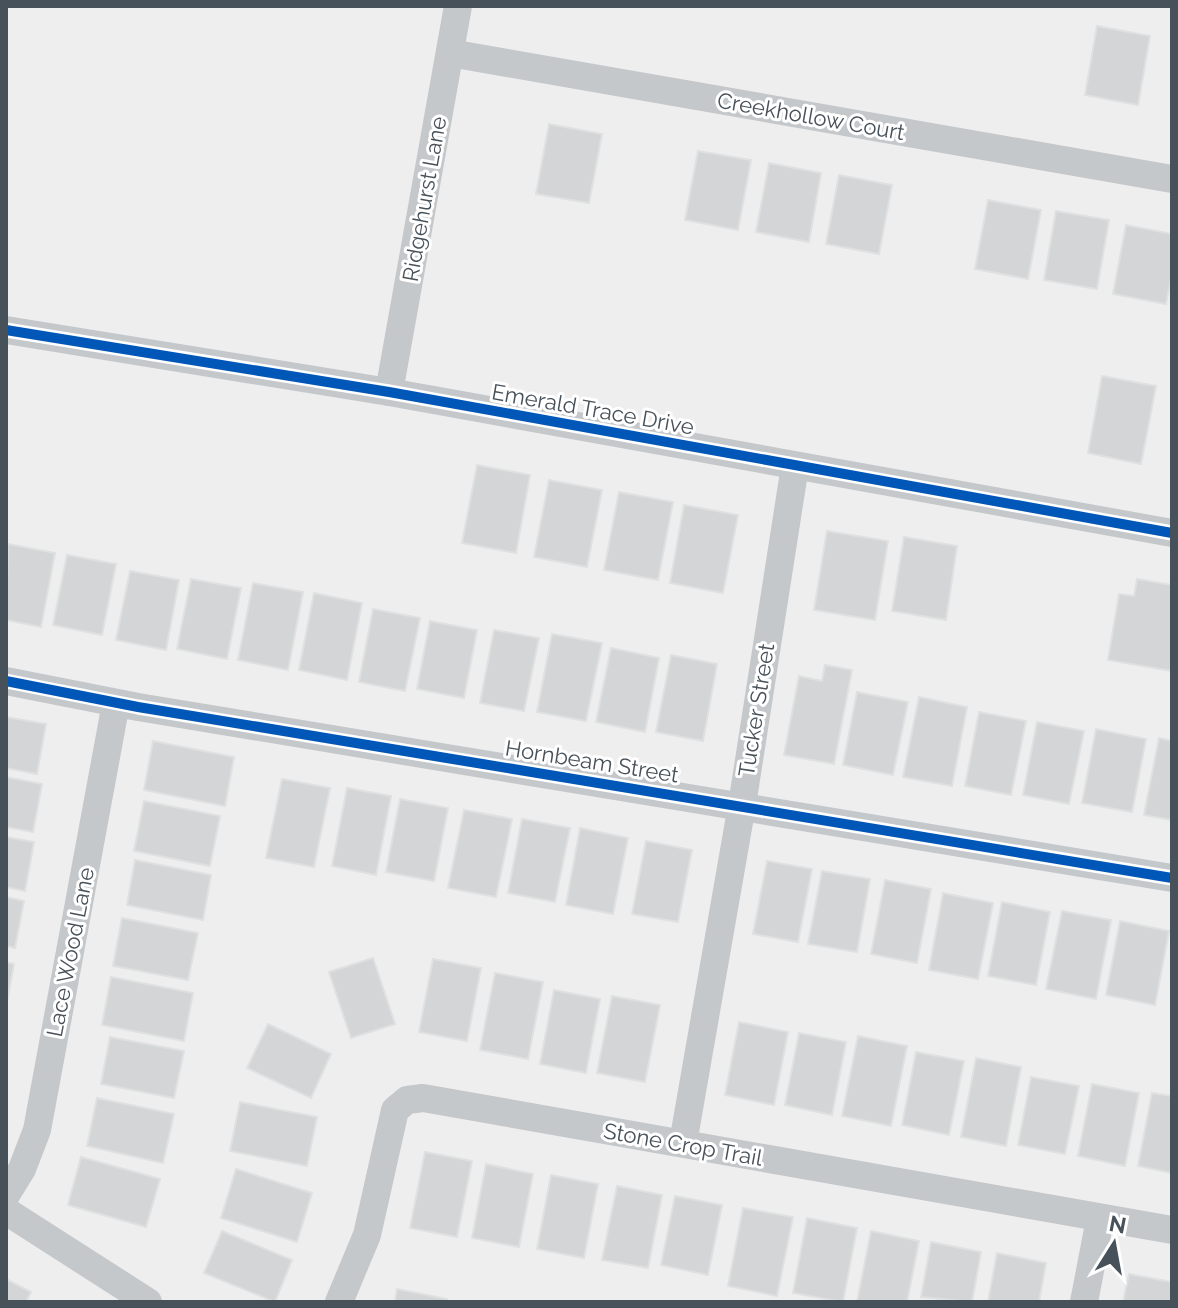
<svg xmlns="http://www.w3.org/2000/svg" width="1178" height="1308" font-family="Raleway,sans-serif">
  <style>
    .building { fill: #d4d5d6; stroke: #dfe0e1; stroke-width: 2 }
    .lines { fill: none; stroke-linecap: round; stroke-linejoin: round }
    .street { stroke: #c5c8ca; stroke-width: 28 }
    .cycleway-casing { stroke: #fff; stroke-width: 15 }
    .cycleway { stroke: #0057b8; stroke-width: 10 }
    .labels { text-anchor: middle; stroke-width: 6; stroke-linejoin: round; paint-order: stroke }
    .street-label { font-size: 22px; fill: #475159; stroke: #fff }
  </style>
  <rect width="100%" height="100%" fill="#eee"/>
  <!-- building -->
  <g class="building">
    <polygon points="1097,26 1150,36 1138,105 1085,95"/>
    <polygon points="549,124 602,134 589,203 536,194"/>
    <polygon points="698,151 751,160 738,230 685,220"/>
    <polygon points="769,163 821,173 809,242 756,232"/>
    <polygon points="839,175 892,185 879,254 826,244"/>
    <polygon points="988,200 1041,210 1028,279 975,269"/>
    <polygon points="1056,211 1109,220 1097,289 1044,280"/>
    <polygon points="1126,225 1172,234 1172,273 1166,304 1113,294"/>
    <polygon points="1102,376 1156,386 1141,464 1088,453"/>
    <polygon points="477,465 530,475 516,553 462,543"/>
    <polygon points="549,480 602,490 587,567 534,557"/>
    <polygon points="619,492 673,502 658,580 604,570"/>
    <polygon points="684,505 738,515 723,593 670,583"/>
    <polygon points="827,531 888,541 875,620 814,610"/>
    <polygon points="904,537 957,546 946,620 892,611"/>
    <polygon points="8,544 55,553 41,627 6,620"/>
    <polygon points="67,555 116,564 102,635 53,625"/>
    <polygon points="130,571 179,580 166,650 116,640"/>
    <polygon points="191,579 241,588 227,659 177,649"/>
    <polygon points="1137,579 1172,585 1172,671 1108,660 1119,594 1134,596"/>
    <polygon points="253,583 303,592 288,670 238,660"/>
    <polygon points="314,593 362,603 347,680 299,670"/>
    <polygon points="373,609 420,618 405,691 359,682"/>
    <polygon points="430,621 477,630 464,698 417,689"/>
    <polygon points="494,630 539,638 524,711 480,703"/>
    <polygon points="552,634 602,643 586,721 537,712"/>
    <polygon points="611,648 659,658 645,732 596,722"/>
    <polygon points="671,655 717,664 703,741 656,732"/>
    <polygon points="825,665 852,670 834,764 784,755 799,676 822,681"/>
    <polygon points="857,692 908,702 893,775 843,765"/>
    <polygon points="919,697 967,707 952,786 903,777"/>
    <polygon points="979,712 1026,721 1011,795 965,786"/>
    <polygon points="6,717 46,724 37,774 6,768"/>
    <polygon points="1037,722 1084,731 1069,804 1023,795"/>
    <polygon points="1096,729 1146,739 1132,812 1082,803"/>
    <polygon points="1159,738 1172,741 1172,820 1144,815"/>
    <polygon points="153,741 234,757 225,806 144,790"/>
    <polygon points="6,777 42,784 33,832 6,827"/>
    <polygon points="282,779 330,788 314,867 266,858"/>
    <polygon points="347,788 391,796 376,875 332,866"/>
    <polygon points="400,799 448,808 434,881 386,872"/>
    <polygon points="144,801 220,816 210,866 134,851"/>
    <polygon points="464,810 512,819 496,897 448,888"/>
    <polygon points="522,819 570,828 555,902 508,893"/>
    <polygon points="580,828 628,838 613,914 566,905"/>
    <polygon points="6,837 34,842 25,891 6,887"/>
    <polygon points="646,841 692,850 678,922 632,914"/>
    <polygon points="135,860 211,875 203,920 127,905"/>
    <polygon points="767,861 812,869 798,942 753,934"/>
    <polygon points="822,871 870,879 857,952 808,944"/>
    <polygon points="885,880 931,889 917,963 871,954"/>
    <polygon points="943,893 993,903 978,979 929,970"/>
    <polygon points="6,897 24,901 15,948 6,946"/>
    <polygon points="1002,902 1050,912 1036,985 988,976"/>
    <polygon points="1062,911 1111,920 1096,999 1046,989"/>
    <polygon points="122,918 198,933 188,980 113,966"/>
    <polygon points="1120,921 1169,931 1155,1005 1106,995"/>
    <polygon points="373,958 395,1024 351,1038 329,972"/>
    <polygon points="433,959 481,968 467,1041 419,1032"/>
    <polygon points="6,962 14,964 6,1007"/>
    <polygon points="495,973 543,982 528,1059 480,1050"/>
    <polygon points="111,977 193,993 184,1041 102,1025"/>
    <polygon points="554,990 600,999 586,1073 540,1064"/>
    <polygon points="612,996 660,1005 645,1082 597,1073"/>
    <polygon points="739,1022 788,1032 774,1105 725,1095"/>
    <polygon points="268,1024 331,1054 311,1098 247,1068"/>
    <polygon points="799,1033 846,1042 832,1115 785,1105"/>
    <polygon points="858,1036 907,1046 891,1126 842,1116"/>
    <polygon points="110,1037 184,1051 174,1098 101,1084"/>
    <polygon points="916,1052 964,1061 949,1135 902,1125"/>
    <polygon points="976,1058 1021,1067 1006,1146 961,1137"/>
    <polygon points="1031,1077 1079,1086 1065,1154 1018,1145"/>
    <polygon points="1092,1084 1139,1093 1125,1166 1078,1156"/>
    <polygon points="1152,1093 1172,1096 1172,1173 1138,1166"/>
    <polygon points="97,1098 174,1114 163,1163 87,1146"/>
    <polygon points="240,1102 317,1117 307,1166 230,1151"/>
    <polygon points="425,1152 472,1161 457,1237 410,1228"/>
    <polygon points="81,1157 160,1179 146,1227 68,1205"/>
    <polygon points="486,1164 533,1174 519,1247 472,1238"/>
    <polygon points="236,1169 312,1193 297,1242 221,1218"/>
    <polygon points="551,1175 598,1184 584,1258 537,1249"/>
    <polygon points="617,1186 662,1195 648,1268 602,1260"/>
    <polygon points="675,1196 722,1205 708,1275 661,1265"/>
    <polygon points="743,1208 793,1217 777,1296 728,1286"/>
    <polygon points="807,1218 857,1228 843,1302 793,1293"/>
    <polygon points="222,1231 292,1260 275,1302 204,1273"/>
    <polygon points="871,1231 919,1241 907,1302 857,1302"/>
    <polygon points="931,1242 981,1252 972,1302 921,1297"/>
    <polygon points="997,1253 1046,1263 1039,1302 988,1302"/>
    <polygon points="1129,1274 1172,1282 1172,1302 1123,1302"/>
    <polygon points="6,1279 31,1292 26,1302 6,1302"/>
    <polygon points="397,1289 447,1299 446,1302 395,1302"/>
  </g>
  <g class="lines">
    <!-- street -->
    <g class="street">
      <polyline points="450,53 1172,179"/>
      <polyline points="6,330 389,392 1172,533"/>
      <polyline points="389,392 458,6"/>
      <polyline points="6,681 138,707 1172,878"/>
      <polyline points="683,1143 742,805 795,466"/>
      <polyline points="6,1195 22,1169 37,1130 116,703"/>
      <polyline points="6,1211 148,1302"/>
      <polyline points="339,1302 367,1235 395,1110 407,1100 423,1098 1172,1230"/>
      <polyline points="1084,1302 1100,1219"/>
    </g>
    <defs>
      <g id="cycleway">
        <polyline points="6,330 389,392 1172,533"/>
        <polyline points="6,681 138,707 1172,878"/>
      </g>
    </defs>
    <!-- cycleway casing -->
    <use href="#cycleway" class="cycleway-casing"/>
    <!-- cycleway -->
    <use href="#cycleway" class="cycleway"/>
  </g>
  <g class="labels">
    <!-- street labels -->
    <g class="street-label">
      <text transform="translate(811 116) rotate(10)" y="8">Creekhollow Court</text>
      <text transform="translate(424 199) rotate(-80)" y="8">Ridgehurst Lane</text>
      <text transform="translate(593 409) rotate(10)" y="8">Emerald Trace Drive</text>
      <text transform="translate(756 710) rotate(-81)" y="8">Tucker Street</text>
      <text transform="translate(592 761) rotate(9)" y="8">Hornbeam Street</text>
      <text transform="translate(70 952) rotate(-79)" y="8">Lace Wood Lane</text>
      <text transform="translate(683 1144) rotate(10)" y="8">Stone Crop Trail</text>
    </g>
  </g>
  <!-- border -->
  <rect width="1178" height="1308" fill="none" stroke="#475159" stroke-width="16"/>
  <!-- north arrow -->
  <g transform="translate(1114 1244) rotate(11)" stroke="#ffffff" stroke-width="6" paint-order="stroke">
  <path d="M0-6L14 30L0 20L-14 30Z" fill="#475159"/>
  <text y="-12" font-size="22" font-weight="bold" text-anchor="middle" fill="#475159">N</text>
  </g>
</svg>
